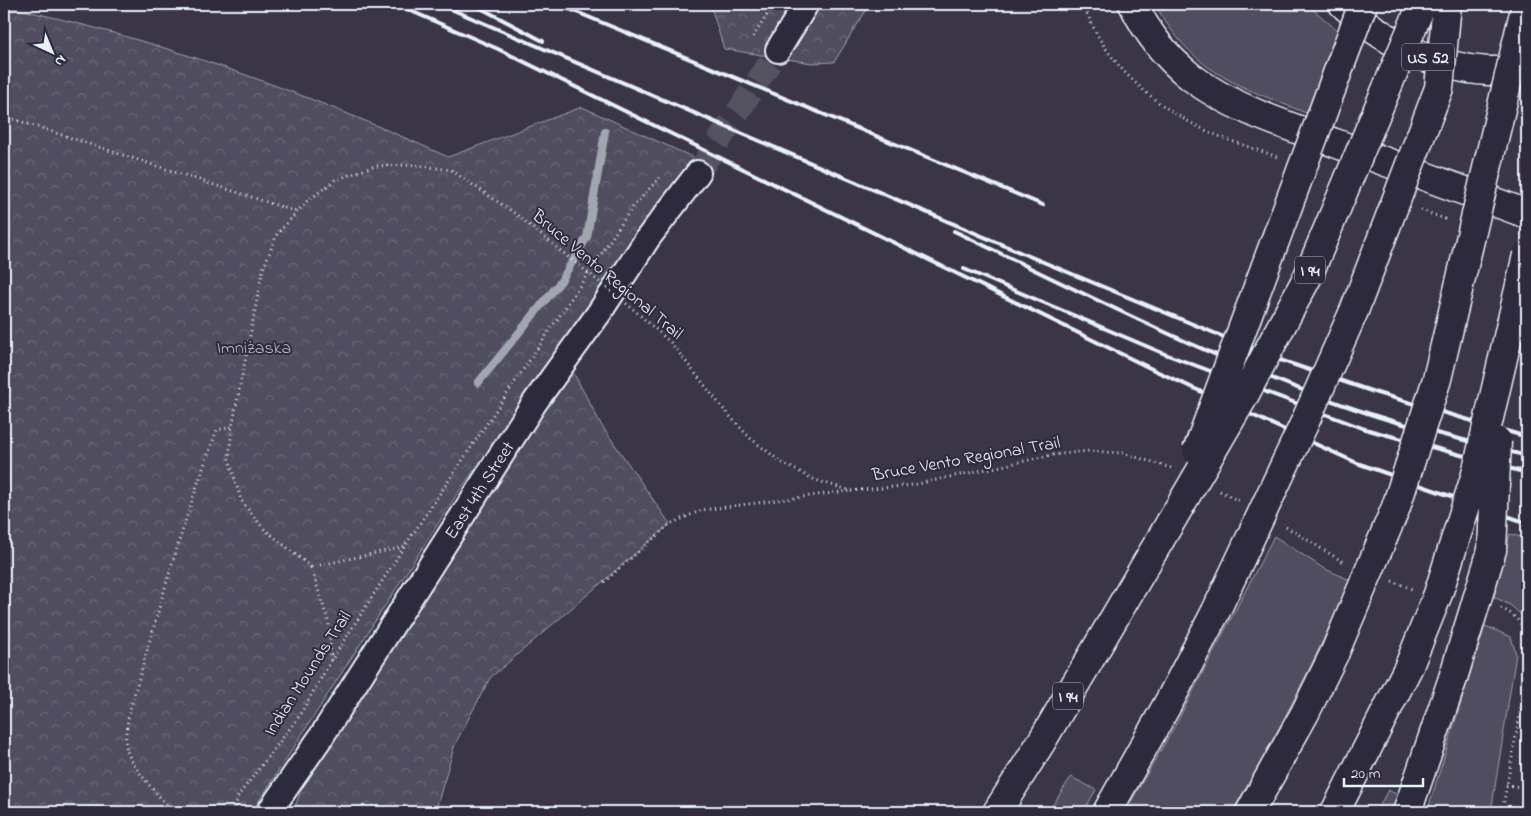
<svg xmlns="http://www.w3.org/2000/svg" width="1531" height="816" font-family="'Indie Flower',sans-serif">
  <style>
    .grass { fill: #504e5f; stroke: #9ca0ac }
    .forest { fill: url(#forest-crowns); stroke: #9ca0ac }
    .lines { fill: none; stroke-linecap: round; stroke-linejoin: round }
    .stream { stroke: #a2a6b1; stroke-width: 8 }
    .street-tunnel { stroke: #545262; stroke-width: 24; stroke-dasharray: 24 12; stroke-linecap: butt }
    .street-casing { stroke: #e8f1f8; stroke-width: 28 }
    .highway-casing { stroke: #e8f1f8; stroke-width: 31 }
    .path { stroke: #e8f1f8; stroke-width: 3; stroke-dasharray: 1 4; stroke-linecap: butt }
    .street { stroke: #2f2a3d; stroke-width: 24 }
    .highway { stroke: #2f2a3d; stroke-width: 28 }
    .rail { stroke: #e8f1f8; stroke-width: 4 }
    .highway-bridge-casing { stroke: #e8f1f8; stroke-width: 31; stroke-linecap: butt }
    .path-bridge { stroke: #e8f1f8; stroke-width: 3; stroke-dasharray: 1 4; stroke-linecap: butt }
    .highway-bridge { stroke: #2f2a3d; stroke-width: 28 }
    .labels { text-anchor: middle; stroke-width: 4; stroke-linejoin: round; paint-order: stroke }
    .shield { fill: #2f2a3d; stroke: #b0b5c0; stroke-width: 1 }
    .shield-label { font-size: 16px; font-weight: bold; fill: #e8f1f8 }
    .street-label { font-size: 18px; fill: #e8f1f8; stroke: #2f2a3d }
    .park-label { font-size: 18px; fill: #b3b8c2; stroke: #2f2a3d }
  </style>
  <defs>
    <pattern id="forest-crowns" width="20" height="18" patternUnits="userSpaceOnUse" patternTransform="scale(1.25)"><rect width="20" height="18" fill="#504e5f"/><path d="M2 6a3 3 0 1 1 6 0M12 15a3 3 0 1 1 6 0" fill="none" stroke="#696877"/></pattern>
  </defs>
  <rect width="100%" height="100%" fill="#3a3648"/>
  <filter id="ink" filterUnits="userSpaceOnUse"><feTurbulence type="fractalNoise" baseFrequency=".02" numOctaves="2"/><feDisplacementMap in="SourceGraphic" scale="10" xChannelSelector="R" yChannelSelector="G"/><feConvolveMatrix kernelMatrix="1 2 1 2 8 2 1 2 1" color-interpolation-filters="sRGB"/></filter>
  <g filter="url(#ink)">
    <!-- grass -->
    <g class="grass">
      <path d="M 1155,4 L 1307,4 L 1339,32 L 1306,113 C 1237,85 1194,74 1155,4 Z"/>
      <polygon points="1510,534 1527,539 1527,620 1510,605 1494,597"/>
      <path d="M 1274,536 L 1323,568 L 1350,580 C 1316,660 1276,737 1232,812 L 1125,812 L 1176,724 Z"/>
      <polygon points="1485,626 1511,637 1516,654 1491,812 1427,812"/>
      <polygon points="1071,777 1096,790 1083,812 1048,812"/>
      <polygon points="1388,790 1400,796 1393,812 1376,812"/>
    </g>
    <!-- forest -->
    <g class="forest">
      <polygon points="710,4 870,4 834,62 812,63 724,49"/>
      <path d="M 4,6 C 158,39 305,92 448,157 L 582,107 L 701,161 L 459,491 L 252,812 L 4,812 Z"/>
      <polygon points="566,359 602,426 670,524 490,678 455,744 435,812 293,812 321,737"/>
    </g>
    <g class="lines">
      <!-- stream -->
      <polyline class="stream" points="478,383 561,281 587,237 605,132"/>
      <!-- street-tunnel -->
      <polyline class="street-tunnel" points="698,173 778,50"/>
      <defs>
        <g id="street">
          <polyline points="778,50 806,4"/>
          <polyline points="269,812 321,737 535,402 599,313 648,238 698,173"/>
        </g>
        <g id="highway">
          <path d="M 1133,4 C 1147,33 1166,57 1191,77 C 1233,109 1286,125 1335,143 C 1399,167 1463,190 1527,214"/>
          <path d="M 1343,4 C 1381,41 1435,68 1488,71 C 1501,71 1515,69 1527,68"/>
          <polyline points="997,812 1042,741 1170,523"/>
          <polyline points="1107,812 1171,698 1215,613"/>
          <polyline points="1250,812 1305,713 1335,652"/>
          <polyline points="1335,812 1409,666"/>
          <polyline points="1407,812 1453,678"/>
        </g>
      </defs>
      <!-- street casing -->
      <use href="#street" class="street-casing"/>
      <!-- highway casing -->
      <use href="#highway" class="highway-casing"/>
      <!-- path -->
      <g class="path">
        <path d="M 1084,4 C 1102,61 1152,105 1205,130 C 1228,141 1254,148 1277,157"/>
        <polyline points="753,37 774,4"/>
        <polyline points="4,116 297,212"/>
        <polyline points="1421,210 1448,220"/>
        <polyline points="633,309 671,343 725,411 750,438 781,462 815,480 852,491 913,485 1052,455 1089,451 1123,453 1171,468"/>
        <polyline points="1220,491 1239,501"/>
        <polyline points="1286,527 1345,563"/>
        <polyline points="404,547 311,567 263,528 241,500 229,459 232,427 263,269 277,234 306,202 335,180 375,166 415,165 451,170 517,215 556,247"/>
        <polyline points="311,567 329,624 331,661"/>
        <polyline points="1392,581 1412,589"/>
        <polyline points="604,582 670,524 702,510 849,491"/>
        <path d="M 1501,608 C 1515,615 1524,624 1527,640"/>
        <polyline points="1506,785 1527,788"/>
        <path d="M 173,812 C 159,796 134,770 127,751 C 121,731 137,686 143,665 C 165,586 188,507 217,430 L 232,427"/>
        <polyline points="234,812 238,796 298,718 331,661 404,547 632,208 660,177"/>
        <polyline points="1502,812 1527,675"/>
      </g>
      <!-- street -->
      <use href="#street" class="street"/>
      <!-- highway -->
      <use href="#highway" class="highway"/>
      <!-- rail -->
      <g class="rail">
        <polyline points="395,4 498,49 1156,371 1357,463 1527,523"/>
        <polyline points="439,4 1024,254 1277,359 1377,393 1527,437"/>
        <polyline points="473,4 543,41"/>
        <polyline points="557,4 1043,205"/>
        <path d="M 954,231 C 1090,296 1226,367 1370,414 C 1421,431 1475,442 1527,456"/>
        <polyline points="964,269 1165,354 1365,429 1527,473"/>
      </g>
      <defs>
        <g id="highway-bridge">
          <polyline points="1197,451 1363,4"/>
          <polyline points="1170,523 1243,398 1308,276 1422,4"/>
          <polyline points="1215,613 1304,424 1354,311 1439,88 1447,4"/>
          <polyline points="1335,652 1396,507 1437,379 1526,4"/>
          <polyline points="1409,666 1438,594 1476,474 1527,255"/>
          <polyline points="1453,678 1492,550 1497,441"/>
        </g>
      </defs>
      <!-- highway-bridge casing -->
      <use href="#highway-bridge" class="highway-bridge-casing"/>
      <!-- path-bridge -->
      <polyline class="path-bridge" points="556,247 633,309"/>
      <!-- highway-bridge -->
      <use href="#highway-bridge" class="highway-bridge"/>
    </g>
  </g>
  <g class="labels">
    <!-- shield labels -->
    <g class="shield">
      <rect x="1402" y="43.5" width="52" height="27" rx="4"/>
      <rect x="1295" y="256.5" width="30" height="27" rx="4"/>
      <rect x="1053" y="682.5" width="30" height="27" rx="4"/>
    </g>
    <g class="shield-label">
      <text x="1428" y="63">US 52</text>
      <text x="1310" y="276">I 94</text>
      <text x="1068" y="702">I 94</text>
    </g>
    <!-- street labels -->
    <g class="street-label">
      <text transform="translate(608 274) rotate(40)" y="6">Bruce Vento Regional Trail</text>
      <text transform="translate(966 458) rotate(-10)" y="6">Bruce Vento Regional Trail</text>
      <text transform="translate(479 490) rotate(-57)" y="6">East 4th Street</text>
      <text transform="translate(307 673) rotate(-57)" y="6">Indian Mounds Trail</text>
    </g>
    <!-- park labels -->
    <g class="park-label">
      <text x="254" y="353">Imniżaska</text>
    </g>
  </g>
  <!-- margin -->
  <rect width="1531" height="816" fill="none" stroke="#2f2a3d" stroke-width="20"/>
  <rect x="10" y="10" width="1511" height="796" fill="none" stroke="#e8f1f8" stroke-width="2" filter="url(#ink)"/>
  <!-- north arrow -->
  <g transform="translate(52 52) rotate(136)" stroke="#2f2a3d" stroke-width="4" paint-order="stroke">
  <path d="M0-4L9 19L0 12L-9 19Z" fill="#e8f1f8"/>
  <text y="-8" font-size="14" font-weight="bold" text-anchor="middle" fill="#e8f1f8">N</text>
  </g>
  <!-- scale -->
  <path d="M1344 778v8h79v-8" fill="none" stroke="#e8f1f8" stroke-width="2.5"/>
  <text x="1351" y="778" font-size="15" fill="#e8f1f8" stroke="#2f2a3d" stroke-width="4" paint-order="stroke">20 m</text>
</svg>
